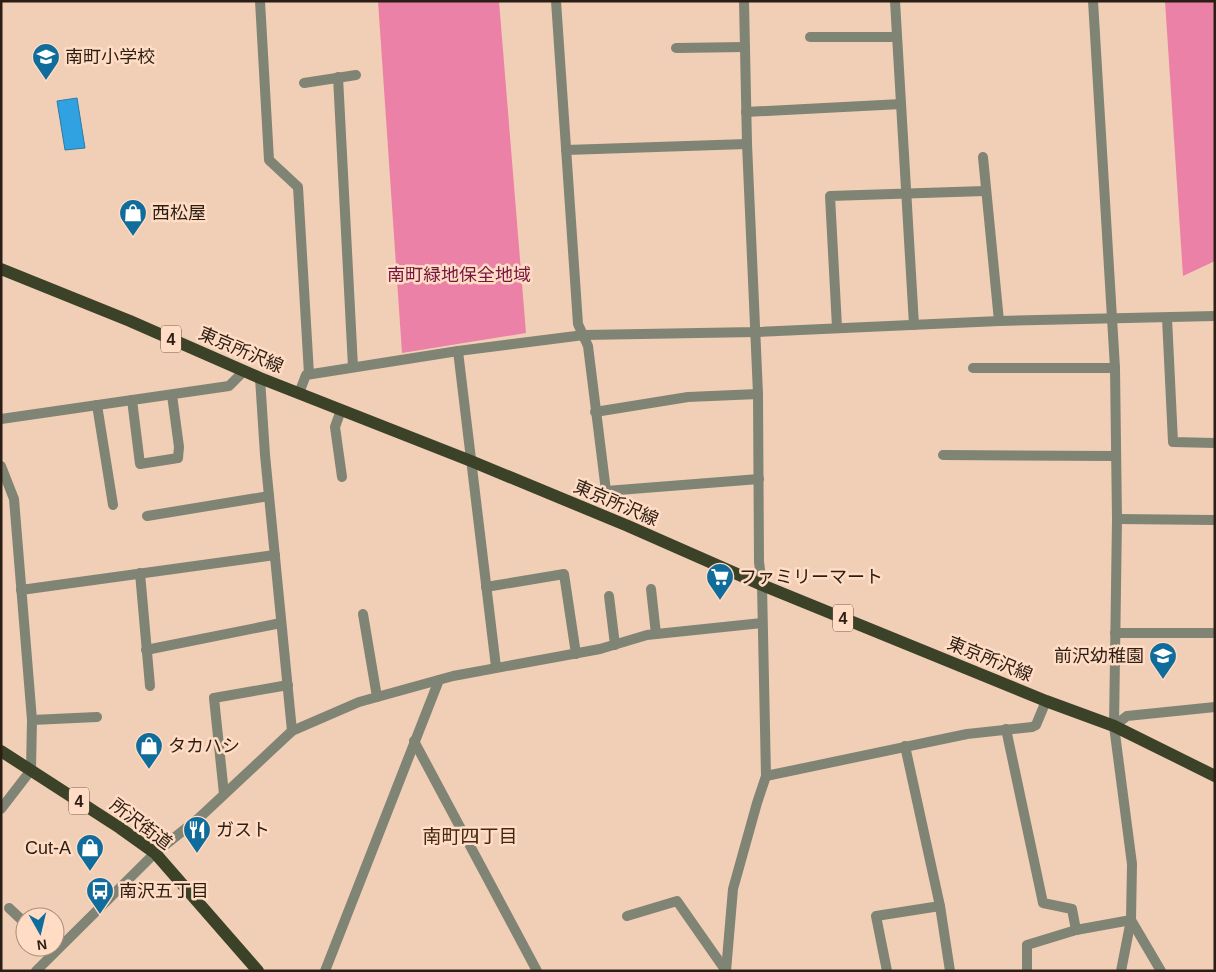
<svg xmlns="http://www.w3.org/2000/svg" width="1216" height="972" font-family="Helvetica,'Noto Sans JP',sans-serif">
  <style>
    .forest { fill: #eb81a6 }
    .water { fill: #30a2e2; stroke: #2e7aa4 }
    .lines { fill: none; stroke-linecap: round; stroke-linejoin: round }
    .minor { stroke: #808475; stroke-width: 10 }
    .tertiary { stroke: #808475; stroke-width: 10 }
    .primary { stroke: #3c4227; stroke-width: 12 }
    .labels { text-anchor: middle; stroke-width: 5; stroke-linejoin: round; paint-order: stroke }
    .shield { fill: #ffdcc3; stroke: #6b5749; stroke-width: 1 }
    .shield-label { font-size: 16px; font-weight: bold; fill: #2b1e15 }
    .poi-label { font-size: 18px; fill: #2b1e15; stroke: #ffdcc3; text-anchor: start }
    .park-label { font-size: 18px; fill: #741641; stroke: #ffdcc3 }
    .street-label { font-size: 18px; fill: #2b1e15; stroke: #ffdcc3 }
    .neighbourhood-label { font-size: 19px; fill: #432914; stroke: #ffdcc3 }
  </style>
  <rect width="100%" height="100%" fill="#f1cfb6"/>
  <!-- forest -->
  <g class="forest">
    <polygon points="378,1 499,1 526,333 402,353"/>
    <polygon points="1165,1 1215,1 1215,261 1183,276"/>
  </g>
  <!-- water -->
  <polygon class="water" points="77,98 85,148 65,150 57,101"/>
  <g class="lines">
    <!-- minor -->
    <g class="minor">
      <polyline points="260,1 269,160 298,187 309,374"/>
      <polyline points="556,1 578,324 588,346 606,491 759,479"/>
      <polyline points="895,1 914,325"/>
      <polyline points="1093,1 1115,368 1117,519 1114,726 1132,864 1131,920 1121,971"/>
      <polyline points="810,37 896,37"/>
      <polyline points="676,48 745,47"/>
      <polyline points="338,77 353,367"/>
      <polyline points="304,83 356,75"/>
      <polyline points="746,112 901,104"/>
      <polyline points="566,150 747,144"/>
      <polyline points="983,157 999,321"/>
      <polyline points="1167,318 1173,442 1215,443"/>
      <polyline points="837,327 830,196 985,191"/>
      <polyline points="458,351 496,667"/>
      <polyline points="973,368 1115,368"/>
      <polyline points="260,378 265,455 292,731"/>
      <polyline points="299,393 306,375 458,351 584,335 756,332 999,321 1215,316"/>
      <polyline points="132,400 140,464 178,458 179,447 172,395"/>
      <polyline points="97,405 113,505"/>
      <polyline points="341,410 335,427 342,477"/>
      <polyline points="595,412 688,397 758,394"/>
      <polyline points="1,419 229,386 244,371"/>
      <polyline points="943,455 1116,456"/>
      <polyline points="1,466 14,499 32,720 31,770 1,809"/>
      <polyline points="147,516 269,496"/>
      <polyline points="1117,519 1215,520"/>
      <polyline points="140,573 150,686"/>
      <polyline points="486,587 564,574 576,654"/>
      <polyline points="651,589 656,634"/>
      <polyline points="21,590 275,555"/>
      <polyline points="609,596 615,645"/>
      <polyline points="363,614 377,697"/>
      <polyline points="1115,633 1215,633"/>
      <polyline points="146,650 281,623"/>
      <polyline points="32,720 97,717"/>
      <polyline points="1114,726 1127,716 1215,707"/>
      <polyline points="1006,729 1043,903 1072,909 1076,930"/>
      <polyline points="414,741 537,971"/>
      <polyline points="905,746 940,906 950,971"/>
      <polyline points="766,776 967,734 1032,727 1036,725 1046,701"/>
      <polyline points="224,794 214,698 288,685"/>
      <polyline points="155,853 199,818 292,731 359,702 453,676 600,649 647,635 762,623"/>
      <polyline points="9,908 25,923"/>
      <polyline points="627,916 677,901 726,971"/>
      <polyline points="1131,920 1161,971"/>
      <polyline points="325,971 439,680"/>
      <polyline points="726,971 733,889 757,803 766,776 762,585 759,562 758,394 747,144 744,1"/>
      <polyline points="887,971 876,916 940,906"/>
      <polyline points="1027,971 1027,945 1076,930 1131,920"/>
    </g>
    <!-- tertiary -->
    <polyline class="tertiary" points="36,971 155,853"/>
    <!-- primary -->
    <g class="primary">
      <polyline points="1,269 130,321 260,378 471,461 628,526 762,585 1046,701 1114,726 1215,776"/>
      <polyline points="1,751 120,828 155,853 258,971"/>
    </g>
  </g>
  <!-- icons -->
  <defs>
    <symbol id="school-pin" viewBox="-11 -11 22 30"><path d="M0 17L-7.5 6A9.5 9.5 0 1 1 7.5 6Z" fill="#0f6c9b" stroke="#ffdcc3"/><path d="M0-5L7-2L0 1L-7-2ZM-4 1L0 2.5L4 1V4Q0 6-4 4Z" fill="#fff"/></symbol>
    <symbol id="shop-pin" viewBox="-11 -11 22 30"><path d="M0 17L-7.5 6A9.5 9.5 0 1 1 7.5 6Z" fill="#0f6c9b" stroke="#ffdcc3"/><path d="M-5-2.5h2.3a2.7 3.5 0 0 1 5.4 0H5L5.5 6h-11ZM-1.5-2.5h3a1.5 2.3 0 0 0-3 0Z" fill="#fff"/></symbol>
    <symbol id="supermarket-pin" viewBox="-11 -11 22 30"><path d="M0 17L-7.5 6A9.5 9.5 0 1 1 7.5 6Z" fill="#0f6c9b" stroke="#ffdcc3"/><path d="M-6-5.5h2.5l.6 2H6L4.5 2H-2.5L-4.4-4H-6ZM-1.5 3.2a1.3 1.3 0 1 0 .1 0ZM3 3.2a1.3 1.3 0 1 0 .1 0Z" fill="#fff"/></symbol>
    <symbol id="restaurant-pin" viewBox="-11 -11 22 30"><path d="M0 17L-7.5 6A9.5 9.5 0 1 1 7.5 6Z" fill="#0f6c9b" stroke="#ffdcc3"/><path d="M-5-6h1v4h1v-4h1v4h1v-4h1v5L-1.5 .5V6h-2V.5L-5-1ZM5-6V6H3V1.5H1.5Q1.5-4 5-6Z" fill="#fff"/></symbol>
    <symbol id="bus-pin" viewBox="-11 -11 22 30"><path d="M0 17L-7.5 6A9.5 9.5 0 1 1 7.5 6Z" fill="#0f6c9b" stroke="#ffdcc3"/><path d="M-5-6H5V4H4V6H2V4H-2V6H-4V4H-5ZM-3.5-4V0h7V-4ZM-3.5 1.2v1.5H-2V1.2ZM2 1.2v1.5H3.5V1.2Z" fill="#fff"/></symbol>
  </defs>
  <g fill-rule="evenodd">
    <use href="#school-pin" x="30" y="41" width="32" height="43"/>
    <use href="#shop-pin" x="117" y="197" width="32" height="43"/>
    <use href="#supermarket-pin" x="704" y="561" width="32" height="43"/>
    <use href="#school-pin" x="1147" y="640" width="32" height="43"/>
    <use href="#shop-pin" x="133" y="730" width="32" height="43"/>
    <use href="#restaurant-pin" x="181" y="814" width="32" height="43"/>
    <use href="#shop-pin" x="74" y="832" width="32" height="43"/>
    <use href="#bus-pin" x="84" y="875" width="32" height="43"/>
  </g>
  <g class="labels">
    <!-- shield labels -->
    <g class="shield">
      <rect x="161" y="325.5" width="20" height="27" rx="4"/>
      <rect x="833" y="604.5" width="20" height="27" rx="4"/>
      <rect x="69" y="787.5" width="20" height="27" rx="4"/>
    </g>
    <g class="shield-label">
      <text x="171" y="345">4</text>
      <text x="843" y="624">4</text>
      <text x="79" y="807">4</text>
    </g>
    <!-- poi labels -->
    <g class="poi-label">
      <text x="65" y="63">南町小学校</text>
      <text x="152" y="219">西松屋</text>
      <text x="739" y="583">ファミリーマート</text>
      <text x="1144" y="662" text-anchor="end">前沢幼稚園</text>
      <text x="168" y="752">タカハシ</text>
      <text x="216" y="836">ガスト</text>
      <text x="71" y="854" text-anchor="end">Cut-A</text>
      <text x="119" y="897">南沢五丁目</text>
    </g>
    <!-- park labels -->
    <g class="park-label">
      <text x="459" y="281">南町緑地保全地域</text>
    </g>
    <!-- street labels -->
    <g class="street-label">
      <text transform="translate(241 350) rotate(23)" y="6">東京所沢線</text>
      <text transform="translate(616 503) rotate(23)" y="6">東京所沢線</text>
      <text transform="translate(990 659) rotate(22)" y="6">東京所沢線</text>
      <text transform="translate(141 824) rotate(37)" y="6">所沢街道</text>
    </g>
    <!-- neighbourhood labels -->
    <g class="neighbourhood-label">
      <text x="470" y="843">南町四丁目</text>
    </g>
  </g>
  <!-- border -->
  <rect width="1216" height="972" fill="none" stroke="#2b1e15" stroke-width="5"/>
  <!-- north arrow -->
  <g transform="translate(40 932) rotate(172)"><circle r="24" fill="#ffdcc3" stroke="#aa907d"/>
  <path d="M0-4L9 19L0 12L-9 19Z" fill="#0f6c9b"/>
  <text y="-8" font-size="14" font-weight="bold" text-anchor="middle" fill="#2b1e15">N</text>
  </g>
</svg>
